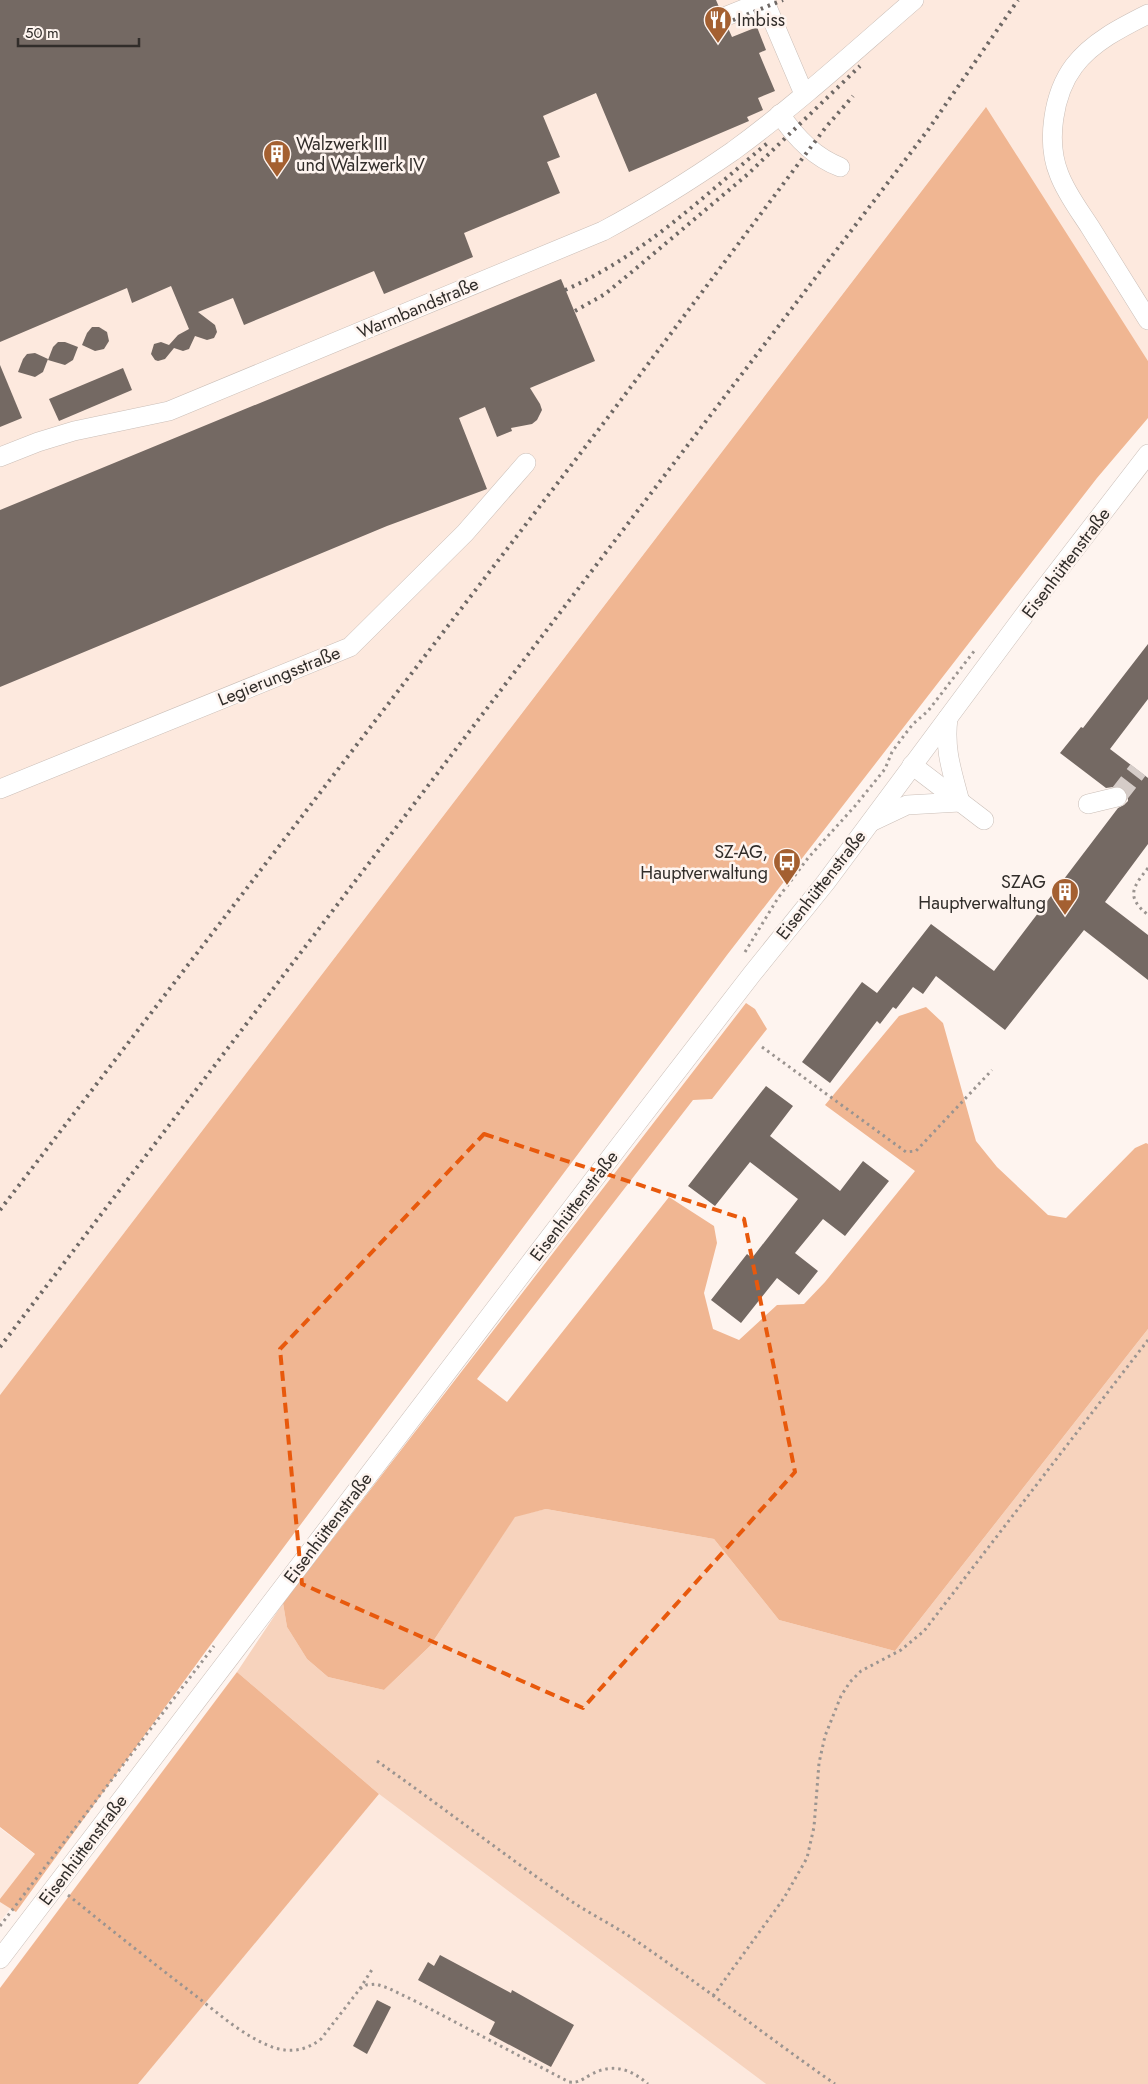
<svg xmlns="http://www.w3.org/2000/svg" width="1148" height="2084" font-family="Jost,sans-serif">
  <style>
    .built { fill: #fde9de }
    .green { fill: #f7d3bd }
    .forest { fill: #f0b692 }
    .building { fill: #746963 }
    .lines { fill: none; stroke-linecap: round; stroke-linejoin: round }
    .minor-tunnel { stroke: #d5ccc8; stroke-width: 19; stroke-dasharray: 19 9; stroke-linecap: butt }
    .minor-casing { stroke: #cabeb7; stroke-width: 20 }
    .path { stroke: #9b9490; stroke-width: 3; stroke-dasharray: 2.5 4; stroke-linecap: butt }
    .minor { stroke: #fff; stroke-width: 19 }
    .rail { stroke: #6e6865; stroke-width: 4; stroke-dasharray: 2.5 5; stroke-linecap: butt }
    .marked { fill: none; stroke: #e8590c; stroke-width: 4; stroke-dasharray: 10 6; stroke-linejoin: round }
    .labels { text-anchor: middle; stroke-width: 5; stroke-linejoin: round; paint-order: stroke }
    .poi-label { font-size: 18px; fill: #312d2a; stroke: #fef4ef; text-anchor: start }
    .street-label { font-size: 18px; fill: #312d2a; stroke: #fef4ef }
  </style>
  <rect width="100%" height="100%" fill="#fef4ef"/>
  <!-- built -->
  <g class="built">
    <polygon points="0,0 1148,0 1148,361 985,108 0,1395"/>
    <polygon points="379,1794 766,2084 138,2084"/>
    <polygon points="0,1828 46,1863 0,1922"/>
  </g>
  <!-- green -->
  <polygon class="green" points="1148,1329 1148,2084 766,2084 379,1794 237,1672 283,1603 287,1627 307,1659 328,1677 384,1690 430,1646 515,1516 546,1509 714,1539 779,1620 895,1651"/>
  <!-- forest -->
  <g class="forest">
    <polygon points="986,107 1148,361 1148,418 1097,478 727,955 206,1651 16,1912 0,1902 0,1899 35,1854 0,1827 0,1395"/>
    <polygon points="746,1003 755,1009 767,1029 712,1099 693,1100 477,1379 507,1402 669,1197 714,1226 717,1243 704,1293 713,1329 739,1340 777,1305 804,1304 825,1282 915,1171 825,1105 899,1016 926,1007 943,1023 976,1141 997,1167 1048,1215 1066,1218 1135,1148 1146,1143 1148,1144 1148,1329 895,1651 779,1620 714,1539 546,1509 515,1517 430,1646 384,1690 328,1677 307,1659 287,1627 283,1603"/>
    <polygon points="237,1672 379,1794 138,2084 0,2084 0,1988"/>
  </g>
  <!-- building -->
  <g class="building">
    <polygon points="0,0 716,0 719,7 713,15 714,22 722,28 728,28 732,37 757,27 766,50 759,53 775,91 758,98 763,110 747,117 749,121 629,172 596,93 543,116 560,157 547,162 560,193 464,233 473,257 384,294 374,271 244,325 233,298 198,312 215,325 217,332 214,338 207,340 195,336 189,349 183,351 174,348 165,359 158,361 155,360 151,354 154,344 161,342 169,345 178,335 189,329 171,286 132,303 127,288 0,342"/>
    <polygon points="561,279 595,361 530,388 540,404 542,410 537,420 532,424 511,428 512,431 497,437 485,407 459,418 487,489 387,526 0,687 0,510"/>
    <polygon points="92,327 99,327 107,332 109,341 104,349 95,351 82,345 87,333"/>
    <polygon points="58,342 65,342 78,347 73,360 65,365 48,360 53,347"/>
    <polygon points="35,353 48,359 43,372 35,377 18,372 23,359 27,354"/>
    <polygon points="0,365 22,418 0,427"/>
    <polygon points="123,368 132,390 59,421 49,399"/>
    <polygon points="1148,644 1148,699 1110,749 1148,778 1148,844 1105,902 1148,935 1148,980 1084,930 1005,1030 936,976 923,994 913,987 896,1009 893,1007 880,1024 877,1021 830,1083 802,1062 862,982 877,993 931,924 994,971 1118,808 1124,805 1128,801 1128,794 1125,789 1120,786 1106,788 1060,753 1081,727 1083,728"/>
    <polygon points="766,1086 793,1106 770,1136 840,1191 863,1161 889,1181 845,1236 823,1219 795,1253 818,1271 799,1295 777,1278 741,1323 711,1300 747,1254 752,1258 798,1199 750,1162 715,1206 688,1186"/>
    <polygon points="440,1955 511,1993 512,1990 574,2025 551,2067 489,2034 495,2022 418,1980 428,1962 434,1966"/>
    <polygon points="377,2000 391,2007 367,2054 353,2046"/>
  </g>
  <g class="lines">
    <!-- minor-tunnel -->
    <polyline class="minor-tunnel" points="1117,797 1138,770"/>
    <defs>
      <g id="minor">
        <polyline points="764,0 804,94"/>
        <path d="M 1148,14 C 1122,27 1092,42 1074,66 C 1053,94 1046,142 1059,174 C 1066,193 1079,210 1090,227 C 1109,258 1129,289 1148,320"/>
        <polyline points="724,17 764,1"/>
        <path d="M 780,114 C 795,137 814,157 840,167"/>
        <path d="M 0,457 L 38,442 L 74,431 L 169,411 L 603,231 C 648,207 691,180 733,151 C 796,105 855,51 914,0"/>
        <polyline points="912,765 984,820"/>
        <polyline points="0,789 350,647 465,533 526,463"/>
        <polyline points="1088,804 1117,797"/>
        <path d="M 871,822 L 907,805 L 960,802 C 952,771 944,750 948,718"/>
        <polyline points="0,1959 620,1145 752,974 826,882 1034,602 1148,454"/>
      </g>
    </defs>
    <!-- minor casing -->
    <use href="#minor" class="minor-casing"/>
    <!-- path -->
    <g class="path">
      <path d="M 1148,868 C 1132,888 1126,897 1148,915"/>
      <polyline points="745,952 778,898 808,858 855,806 885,769 892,752 906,733 913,724 928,711 975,650"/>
      <polyline points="762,1047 906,1152 916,1151 992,1070"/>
      <path d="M 377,1761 C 441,1806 503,1854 568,1899 C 587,1912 609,1923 629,1936 C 699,1983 766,2036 835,2084"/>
      <path d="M 68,1895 C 110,1929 153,1963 196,1996 C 220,2015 246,2038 275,2048 C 292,2053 307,2050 321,2039 L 359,1990 L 373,1968"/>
      <polyline points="0,1926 214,1646"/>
      <path d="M 360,1989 L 366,1985 L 376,1984 L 388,1988 L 419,2003 L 569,2082 C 579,2083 581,2080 590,2075 C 611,2063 630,2068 648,2084"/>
      <polyline points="713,1996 784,1898 807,1858 814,1827 819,1763 825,1736 841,1696 850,1682 861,1671 901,1650 924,1631 1148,1340"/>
    </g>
    <!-- minor -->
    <use href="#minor" class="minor"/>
    <!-- rail -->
    <g class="rail">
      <polyline points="726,23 783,0"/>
      <path d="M 565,290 C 643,256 705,195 770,141"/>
      <polyline points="575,311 605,294 633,271 748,174 860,66"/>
      <polyline points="0,1210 609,416 826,127 853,96"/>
      <polyline points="0,1347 928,130 1018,0"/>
    </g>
  </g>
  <!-- marked area -->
  <path class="marked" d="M 484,1134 L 744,1219 L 795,1472 L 583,1708 L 302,1584 L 280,1349 Z"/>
  <!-- icons -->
  <defs>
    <symbol id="restaurant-pin" viewBox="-11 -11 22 30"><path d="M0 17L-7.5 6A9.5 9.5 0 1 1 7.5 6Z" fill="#a46031" stroke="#fef4ef"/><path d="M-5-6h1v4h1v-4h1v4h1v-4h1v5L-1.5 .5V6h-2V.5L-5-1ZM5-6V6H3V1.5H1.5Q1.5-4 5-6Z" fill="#fff"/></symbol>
    <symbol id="building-pin" viewBox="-11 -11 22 30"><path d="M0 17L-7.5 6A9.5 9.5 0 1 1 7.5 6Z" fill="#a46031" stroke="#fef4ef"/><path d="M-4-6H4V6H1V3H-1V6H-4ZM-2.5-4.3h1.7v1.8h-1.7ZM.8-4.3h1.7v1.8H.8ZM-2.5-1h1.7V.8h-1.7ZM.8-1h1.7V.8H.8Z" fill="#fff"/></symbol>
    <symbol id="bus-pin" viewBox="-11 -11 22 30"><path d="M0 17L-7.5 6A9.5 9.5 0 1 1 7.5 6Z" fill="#a46031" stroke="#fef4ef"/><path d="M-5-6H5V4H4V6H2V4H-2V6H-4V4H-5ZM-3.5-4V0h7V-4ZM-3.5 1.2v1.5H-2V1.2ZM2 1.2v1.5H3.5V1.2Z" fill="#fff"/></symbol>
  </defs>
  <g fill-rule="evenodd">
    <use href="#restaurant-pin" x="702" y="4" width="32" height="43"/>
    <use href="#building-pin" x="261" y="138" width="32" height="43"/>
    <use href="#bus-pin" x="771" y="846" width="32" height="43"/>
    <use href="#building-pin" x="1049" y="876" width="32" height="43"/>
  </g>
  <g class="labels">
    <!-- poi labels -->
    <g class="poi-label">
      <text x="737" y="26">Imbiss</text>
      <text x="296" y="150">Walzwerk III<tspan x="296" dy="21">und Walzwerk IV</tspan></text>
      <text x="768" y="858" text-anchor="end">SZ-AG,<tspan x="768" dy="21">Hauptverwaltung</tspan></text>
      <text x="1046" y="888" text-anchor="end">SZAG<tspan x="1046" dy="21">Hauptverwaltung</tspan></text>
    </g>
    <!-- street labels -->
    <g class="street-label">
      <text transform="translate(418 308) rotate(-23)" y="6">Warmbandstraße</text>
      <text transform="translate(1066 563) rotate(-53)" y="6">Eisenhüttenstraße</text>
      <text transform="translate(279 676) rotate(-22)" y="6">Legierungsstraße</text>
      <text transform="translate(821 885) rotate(-52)" y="6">Eisenhüttenstraße</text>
      <text transform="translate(574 1206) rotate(-53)" y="6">Eisenhüttenstraße</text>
      <text transform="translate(328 1528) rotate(-53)" y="6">Eisenhüttenstraße</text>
      <text transform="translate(83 1850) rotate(-53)" y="6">Eisenhüttenstraße</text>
    </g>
  </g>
  <!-- scale -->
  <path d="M18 38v8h121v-8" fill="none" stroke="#312d2a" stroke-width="2.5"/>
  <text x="25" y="38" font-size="15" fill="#312d2a" stroke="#fef4ef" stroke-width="4" paint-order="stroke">50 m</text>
</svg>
